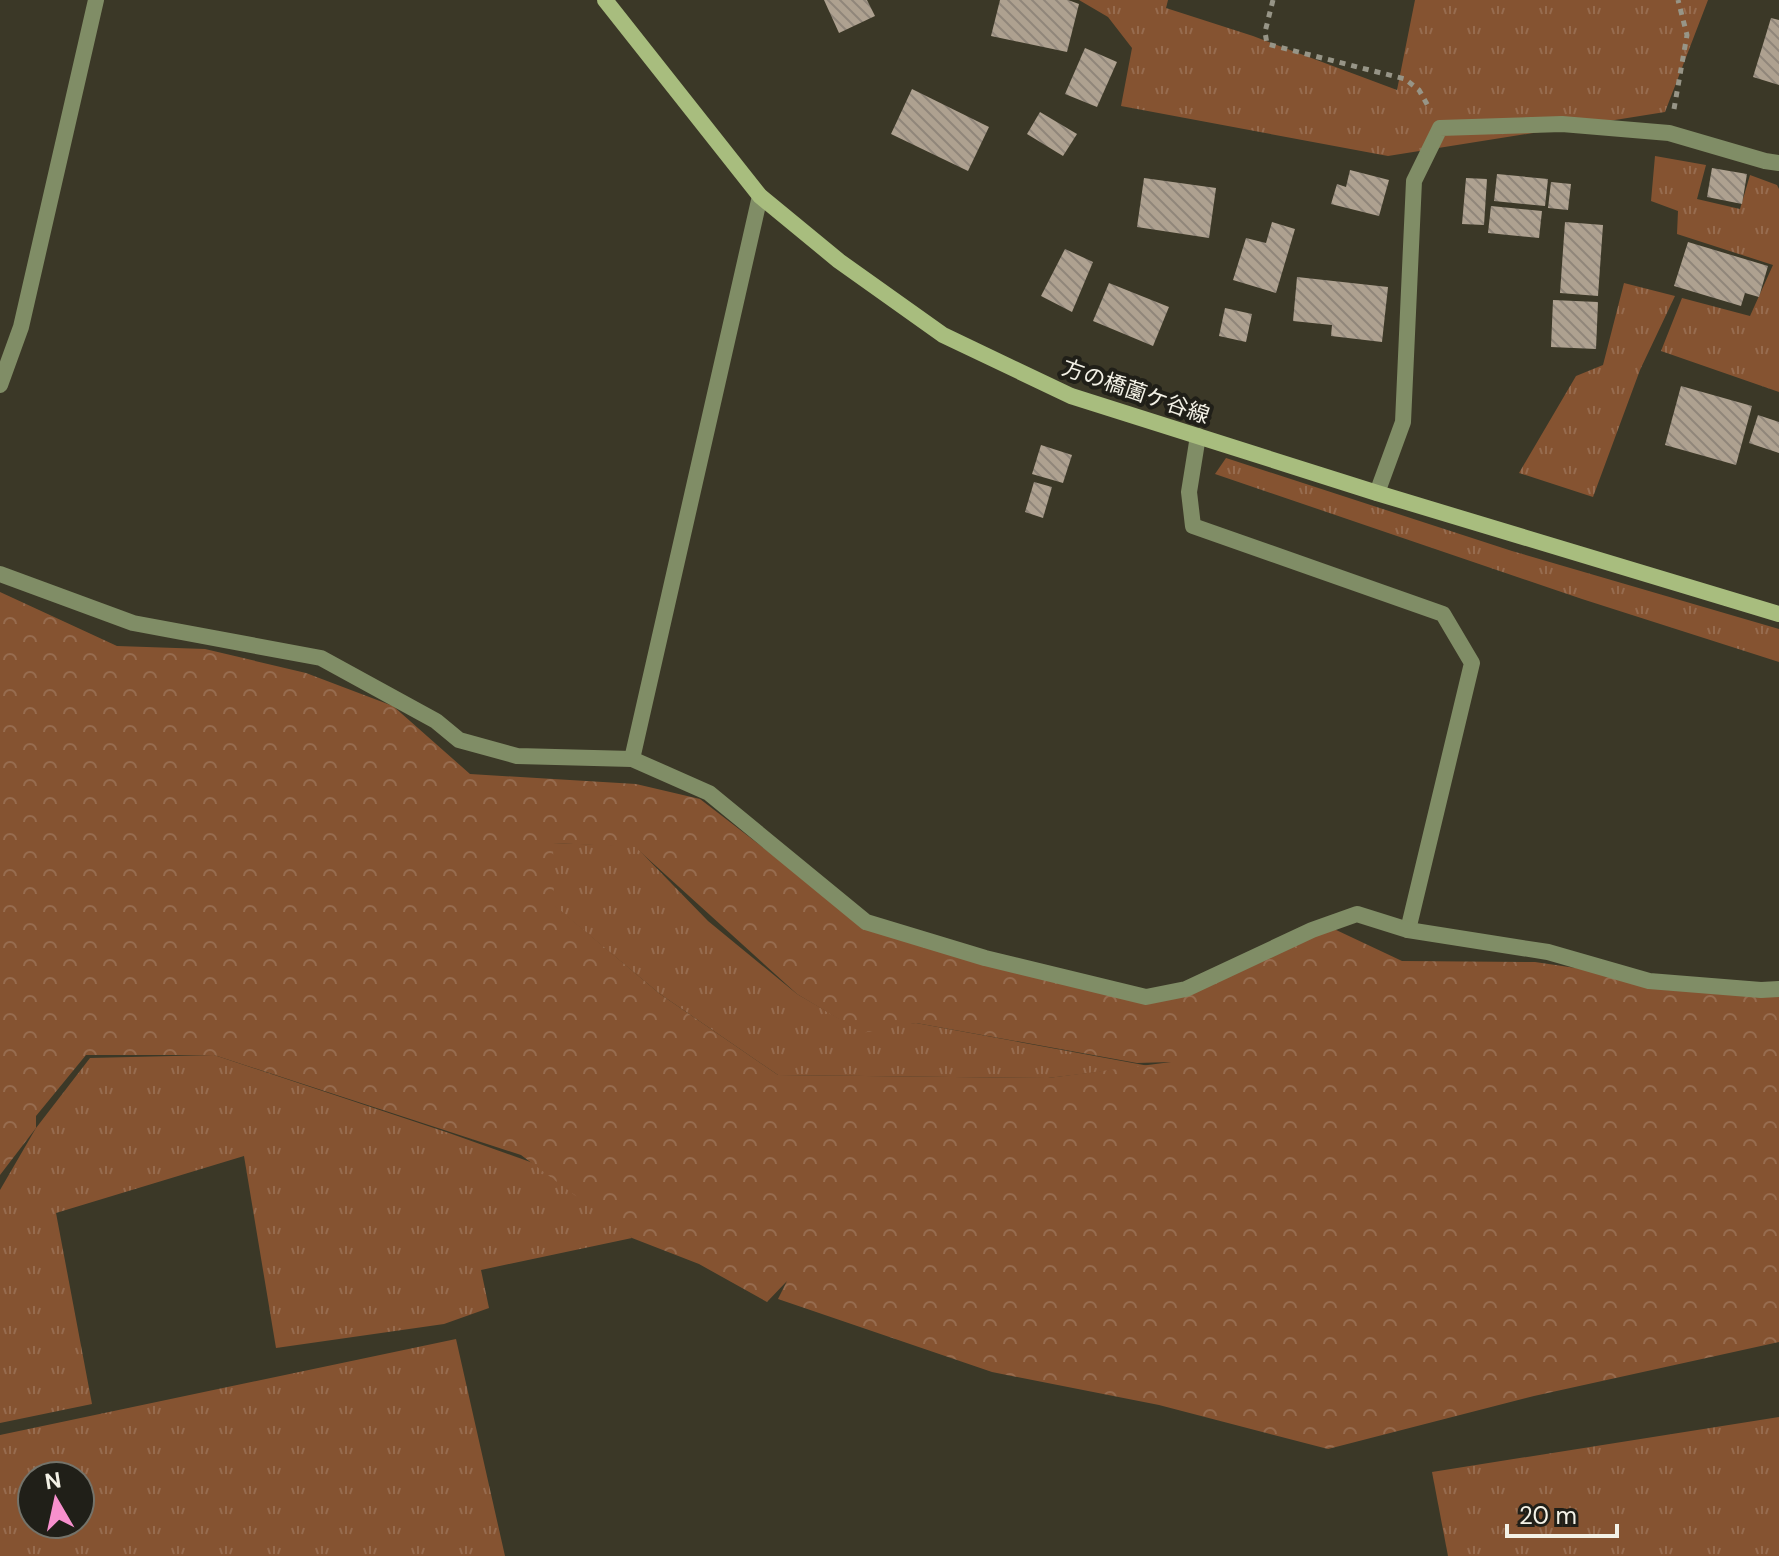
<svg xmlns="http://www.w3.org/2000/svg" width="1779" height="1556" font-family="'DM Sans','Noto Sans JP',sans-serif">
  <style>
    .grass { fill: url(#grass-tufts); fill-rule: evenodd }
    .forest { fill: url(#forest-crowns); fill-rule: evenodd }
    .building { fill: url(#building-back-hatch) }
    .lines { fill: none; stroke-linecap: round; stroke-linejoin: round }
    .path { stroke: #979587; stroke-width: 5; stroke-dasharray: 6 6; stroke-linecap: butt }
    .minor { stroke: #808d66; stroke-width: 16 }
    .tertiary { stroke: #808d66; stroke-width: 16 }
    .secondary { stroke: #a8bd7e; stroke-width: 16 }
    .labels { text-anchor: middle; stroke-width: 8; stroke-linejoin: round; paint-order: stroke }
    .street-label { font-size: 22px; fill: #f3f1e6; stroke: #201f18 }
  </style>
  <defs>
    <pattern id="grass-tufts" width="24" height="20" patternUnits="userSpaceOnUse" patternTransform="scale(2)"><rect width="24" height="20" fill="#855331"/><path d="M3 7l-1-3M5 7V3M7 7l1-3M15 17l-1-3M17 17v-4M19 17l1-3" fill="none" stroke="#976c4f"/></pattern>
    <pattern id="forest-crowns" width="20" height="18" patternUnits="userSpaceOnUse" patternTransform="scale(2)"><rect width="20" height="18" fill="#855331"/><path d="M2 6a3 3 0 1 1 6 0M12 15a3 3 0 1 1 6 0" fill="none" stroke="#976c4f"/></pattern>
    <pattern id="building-back-hatch" width="6" height="6" patternUnits="userSpaceOnUse" patternTransform="scale(2)"><rect width="6" height="6" fill="#aea190"/><path d="M-1 5l2 2M0 0l6 6M5-1l2 2" fill="none" stroke="#90867a"/></pattern>
  </defs>
  <rect width="100%" height="100%" fill="#3b3827"/>
  <!-- grass -->
  <g class="grass">
    <polygon points="1079,0 1168,0 1166,8 1253,36 1397,90 1415,0 1708,0 1665,112 1388,156 1121,106 1132,48 1108,17"/>
    <polygon points="1655,156 1706,165 1697,199 1740,209 1750,175 1777,185 1779,189 1779,392 1661,351 1682,298 1750,316 1773,265 1677,234 1678,211 1651,201"/>
    <polygon points="1624,283 1675,296 1640,370 1593,497 1519,473 1576,376 1603,365"/>
    <polygon points="1226,458 1512,551 1779,629 1779,662 1582,599 1215,474"/>
    <polygon points="553,843 635,846 708,921 797,994 857,1029 916,1023 1149,1066 1048,1078 778,1075 660,994 553,905"/>
    <polygon points="214,1055 449,1133 564,1174 632,1238 481,1270 489,1308 444,1324 276,1348 244,1156 56,1213 92,1404 0,1423 0,1190 36,1128 90,1058"/>
    <path d="M 456,1339 L 505,1556 L 0,1556 L 0,1435 ZM 32,1476 L 80,1476 L 80,1524 L 32,1524 Z"/>
    <polygon points="1779,1417 1779,1556 1448,1556 1432,1472"/>
  </g>
  <!-- forest -->
  <path class="forest" d="M 0,592 L 117,646 L 205,649 L 306,673 L 393,706 L 470,774 L 636,784 L 700,799 L 835,903 L 896,937 L 1145,997 L 1334,929 L 1402,961 L 1535,962 L 1678,983 L 1779,985 L 1779,1342 L 1534,1396 L 1328,1449 L 1159,1405 L 992,1372 L 778,1299 L 787,1281 L 767,1302 L 699,1264 L 632,1238 L 521,1155 L 214,1055 L 86,1055 L 36,1116 L 36,1128 L 0,1175 ZM 553,843 L 635,847 L 797,994 L 862,1033 L 916,1023 L 1137,1063 L 1171,1062 L 1048,1078 L 778,1075 L 660,994 L 554,905 Z"/>
  <!-- building -->
  <g class="building">
    <polygon points="824,0 867,0 875,16 839,33"/>
    <polygon points="1000,0 1068,0 1079,4 1067,52 991,36"/>
    <polygon points="1771,18 1779,20 1779,85 1753,77"/>
    <polygon points="1085,48 1117,62 1097,107 1065,94"/>
    <polygon points="912,89 989,127 968,171 891,134"/>
    <polygon points="1040,112 1077,134 1063,156 1027,134"/>
    <polygon points="1712,168 1747,174 1742,204 1707,197"/>
    <polygon points="1350,170 1389,180 1379,216 1331,204 1337,184 1346,187"/>
    <polygon points="1497,174 1548,179 1545,206 1494,201"/>
    <polygon points="1144,178 1216,188 1209,238 1137,227"/>
    <polygon points="1466,178 1487,179 1484,225 1462,224"/>
    <polygon points="1551,182 1571,184 1568,210 1548,208"/>
    <polygon points="1491,206 1542,211 1539,238 1488,233"/>
    <polygon points="1272,222 1295,229 1276,293 1233,280 1246,238 1266,243"/>
    <polygon points="1565,222 1603,225 1598,296 1560,293"/>
    <polygon points="1688,242 1768,266 1759,297 1745,293 1741,306 1674,286"/>
    <polygon points="1065,249 1093,262 1072,312 1041,296"/>
    <polygon points="1297,277 1388,287 1382,342 1331,336 1332,325 1293,321"/>
    <polygon points="1109,283 1169,307 1153,346 1093,321"/>
    <polygon points="1553,300 1598,302 1596,349 1551,347"/>
    <polygon points="1225,308 1252,314 1246,342 1219,336"/>
    <polygon points="1681,386 1752,406 1736,465 1665,445"/>
    <polygon points="1758,415 1779,422 1779,453 1749,443"/>
    <polygon points="1041,445 1072,455 1063,483 1032,474"/>
    <polygon points="1034,482 1052,487 1043,518 1025,512"/>
  </g>
  <g class="lines">
    <!-- path -->
    <g class="path">
      <polyline points="1273,0 1265,32 1267,44 1405,79 1419,90 1428,106"/>
      <polyline points="1674,109 1687,35 1678,0"/>
    </g>
    <!-- minor -->
    <g class="minor">
      <polyline points="1198,436 1189,492 1193,526 1443,614 1472,663 1408,930"/>
      <polyline points="1377,493 1403,422 1414,181 1440,128 1562,124 1669,133 1765,161 1779,163"/>
      <polyline points="0,574 133,623 321,658 436,721 459,740 517,756 632,759 709,793 866,922 985,958 1146,997 1186,989 1312,930 1357,914 1408,930 1548,952 1649,981 1761,990 1779,989"/>
      <polyline points="632,759 760,196"/>
    </g>
    <!-- tertiary -->
    <polyline class="tertiary" points="0,385 21,327 96,0"/>
    <!-- secondary -->
    <polyline class="secondary" points="605,0 760,196 839,261 943,335 1071,396 1377,493 1779,614"/>
  </g>
  <g class="labels">
    <!-- street labels -->
    <g class="street-label">
      <text transform="translate(1136 391) rotate(19)" y="8">方の橋薗ケ谷線</text>
    </g>
  </g>
  <!-- north arrow -->
  <g transform="translate(56 1500) rotate(351)"><circle r="38" fill="#201f18" stroke="#74736a" stroke-width="2"/>
  <path d="M0-6L14 30L0 20L-14 30Z" fill="#f790cd"/>
  <text y="-12" font-size="22" font-weight="bold" text-anchor="middle" fill="#f3f1e6">N</text>
  </g>
  <!-- scale -->
  <path d="M1507 1524v12h110v-12" fill="none" stroke="#f3f1e6" stroke-width="4"/>
  <text x="1519" y="1524" font-size="24" fill="#f3f1e6" stroke="#201f18" stroke-width="6" paint-order="stroke">20 m</text>
</svg>
